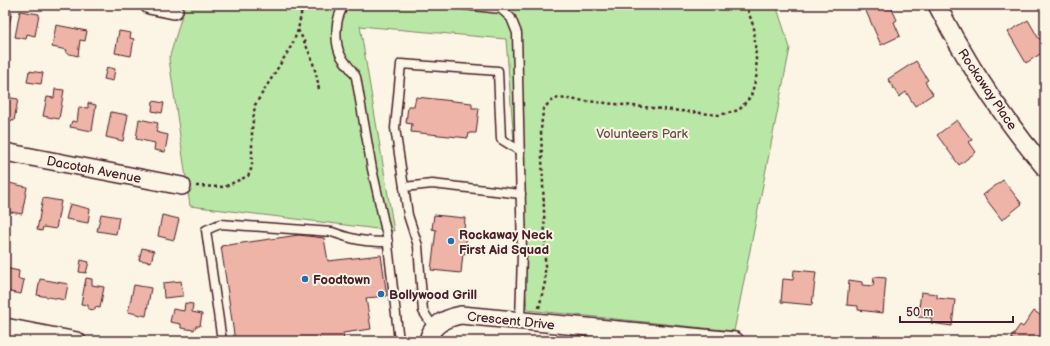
<svg xmlns="http://www.w3.org/2000/svg" width="1050" height="346" font-family="'Balsamiq Sans',sans-serif">
  <style>
    .green { fill: #b9e8a6; stroke: #828468 }
    .building { fill: #eeb4a7; stroke: #4a1f2b }
    .lines { fill: none; stroke-linecap: round; stroke-linejoin: round }
    .service-casing { stroke: #4a1f2b; stroke-width: 11 }
    .minor-casing { stroke: #4a1f2b; stroke-width: 20 }
    .path { stroke: #4a1f2b; stroke-width: 2.5; stroke-dasharray: 3 3; stroke-linecap: butt }
    .service { stroke: #fcf5e5; stroke-width: 8 }
    .minor { stroke: #fcf5e5; stroke-width: 17 }
    .poi-dot { fill: #1f6fb2; stroke: #fcf5e5; stroke-width: 1.5 }
    .labels { text-anchor: middle; stroke-width: 4; stroke-linejoin: round; paint-order: stroke }
    .street-label { font-size: 13px; fill: #4a1f2b; stroke: #fcf5e5 }
    .park-label { font-size: 13px; fill: #66514a; stroke: #fcf5e5 }
    .poi-label { font-size: 13px; font-weight: bold; fill: #4a1f2b; stroke: #fcf5e5; text-anchor: start }
  </style>
  <rect width="100%" height="100%" fill="#fcf5e5"/>
  <filter id="ink" filterUnits="userSpaceOnUse"><feTurbulence type="fractalNoise" baseFrequency=".025" numOctaves="2"/><feDisplacementMap in="SourceGraphic" scale="8" xChannelSelector="R" yChannelSelector="G"/><feConvolveMatrix kernelMatrix="1 2 1 2 8 2 1 2 1" color-interpolation-filters="sRGB"/></filter>
  <g filter="url(#ink)">
    <!-- green -->
    <polygon class="green" points="185,5 776,5 790,48 734,331 527,310 506,39 360,26 394,231 190,206 169,59"/>
    <!-- building -->
    <g class="building">
      <polygon points="872,5 890,5 897,20 894,22 900,36 881,45 865,9"/>
      <polygon points="5,10 12,12 8,30 5,30"/>
      <polygon points="20,11 39,14 35,36 27,34 26,39 15,37"/>
      <polygon points="1028,20 1039,39 1045,35 1045,51 1026,63 1008,32"/>
      <polygon points="56,25 87,31 85,41 80,40 78,56 66,53 67,50 52,47"/>
      <polygon points="119,31 131,33 130,38 134,39 131,56 115,53"/>
      <polygon points="916,61 928,80 925,82 933,94 915,106 906,92 899,97 888,79"/>
      <polygon points="107,67 115,69 113,81 104,79"/>
      <polygon points="29,71 43,73 41,84 27,82"/>
      <polygon points="55,89 64,90 59,119 43,116 47,97 54,98"/>
      <polygon points="5,97 18,99 14,121 5,119"/>
      <polygon points="416,97 472,103 472,108 479,108 476,133 469,133 468,138 411,132 412,124 406,123 408,106 414,106"/>
      <polygon points="153,101 164,103 162,113 152,111"/>
      <polygon points="88,103 96,105 92,131 70,127 72,121 77,122 79,107 88,108"/>
      <polygon points="111,112 128,115 123,141 106,137"/>
      <polygon points="139,119 158,123 156,132 168,135 165,152 154,150 155,143 136,139"/>
      <polygon points="957,120 972,140 969,142 976,152 959,165 937,135"/>
      <polygon points="1003,180 1022,204 1002,220 983,195"/>
      <polygon points="9,183 27,187 22,214 5,211 5,203"/>
      <polygon points="43,198 61,201 56,229 43,227 42,231 37,230"/>
      <polygon points="70,204 90,209 88,223 66,219"/>
      <polygon points="101,214 119,217 116,234 97,231"/>
      <polygon points="162,215 179,219 174,240 158,236"/>
      <polygon points="434,215 465,218 464,231 467,231 465,254 463,253 461,273 431,270 436,230 432,229"/>
      <polygon points="299,235 324,238 328,261 381,255 387,296 366,298 371,329 343,333 344,341 235,341 221,246"/>
      <polygon points="142,248 154,251 151,262 139,260"/>
      <polygon points="81,260 89,262 86,273 79,272"/>
      <polygon points="5,268 19,271 18,279 24,280 21,294 5,291"/>
      <polygon points="794,270 816,272 812,305 781,302 783,279 793,280"/>
      <polygon points="874,277 886,278 883,313 858,310 858,306 847,305 849,280 862,282 862,285 873,286"/>
      <polygon points="86,278 92,279 92,285 104,287 100,308 95,307 95,310 88,309 88,305 81,304"/>
      <polygon points="40,279 68,284 65,300 37,295"/>
      <polygon points="181,281 183,296 164,298 163,283"/>
      <polygon points="134,285 151,288 146,316 128,312"/>
      <polygon points="921,292 937,294 937,298 955,300 952,326 931,323 932,318 918,317"/>
      <polygon points="185,303 193,304 192,312 202,314 200,326 196,326 194,330 181,328 181,324 170,322 173,309 184,311"/>
      <polygon points="1034,311 1045,318 1045,336 1042,341 1039,339 1037,341 1015,341 1011,338 1020,325 1023,327"/>
    </g>
    <g class="lines">
      <defs>
        <g id="service">
          <path d="M 345,5 C 343,7 341,10 340,13 C 335,25 335,45 341,56 C 345,63 352,69 356,77 L 372,169 L 387,236 L 399,341"/>
          <polyline points="464,5 501,9 511,18 517,33 522,253 520,321"/>
          <polyline points="404,187 395,128 401,64 498,71 501,139 520,151"/>
          <polyline points="434,328 423,311 418,246 408,215 404,187 432,184 521,194"/>
          <path d="M 222,341 L 206,230 L 220,224 L 332,232 C 354,240 365,242 388,242"/>
        </g>
        <g id="minor">
          <polyline points="149,5 174,10"/>
          <path d="M 937,5 C 967,64 1003,118 1045,168"/>
          <polyline points="5,152 182,186"/>
          <polyline points="5,327 77,341"/>
          <path d="M 428,341 C 431,325 446,318 461,315 L 735,341"/>
        </g>
      </defs>
      <!-- service casing -->
      <use href="#service" class="service-casing"/>
      <!-- minor casing -->
      <use href="#minor" class="minor-casing"/>
      <!-- path -->
      <g class="path">
        <path d="M 298,30 C 309,49 316,68 319,90"/>
        <polyline points="196,186 224,187 248,176 252,167 252,129 255,105 292,45 298,30 302,9 305,5"/>
        <polyline points="539,308 545,282 545,237 541,131 542,118 544,108 550,102 558,98 719,115 739,110 751,96 757,74 754,28 746,5"/>
      </g>
      <!-- service -->
      <use href="#service" class="service"/>
      <!-- minor -->
      <use href="#minor" class="minor"/>
    </g>
  </g>
  <!-- markers -->
  <g class="poi-dot">
    <circle cx="451" cy="241" r="4"/>
    <circle cx="305" cy="279" r="4"/>
    <circle cx="381" cy="294" r="4"/>
  </g>
  <g class="labels">
    <!-- street labels -->
    <g class="street-label">
      <text transform="translate(988 89) rotate(56)" y="5">Rockaway Place</text>
      <text transform="translate(94 169) rotate(11)" y="5">Dacotah Avenue</text>
      <text transform="translate(511 320) rotate(6)" y="5">Crescent Drive</text>
    </g>
    <!-- park labels -->
    <g class="park-label">
      <text x="642" y="138">Volunteers Park</text>
    </g>
    <!-- poi labels -->
    <g class="poi-label">
      <text x="459" y="239">Rockaway Neck<tspan x="459" dy="15">First Aid Squad</tspan></text>
      <text x="313" y="284">Foodtown</text>
      <text x="389" y="299">Bollywood Grill</text>
    </g>
  </g>
  <!-- margin -->
  <rect width="1050" height="346" fill="none" stroke="#fcf5e5" stroke-width="20"/>
  <rect x="10" y="10" width="1030" height="326" fill="none" stroke="#4a1f2b" stroke-width="1.5" filter="url(#ink)"/>
  <!-- scale -->
  <path d="M900 316v6h113v-6" fill="none" stroke="#4a1f2b" stroke-width="2"/>
  <text x="906" y="316" font-size="12" fill="#4a1f2b" stroke="#fcf5e5" stroke-width="3" paint-order="stroke">50 m</text>
</svg>
